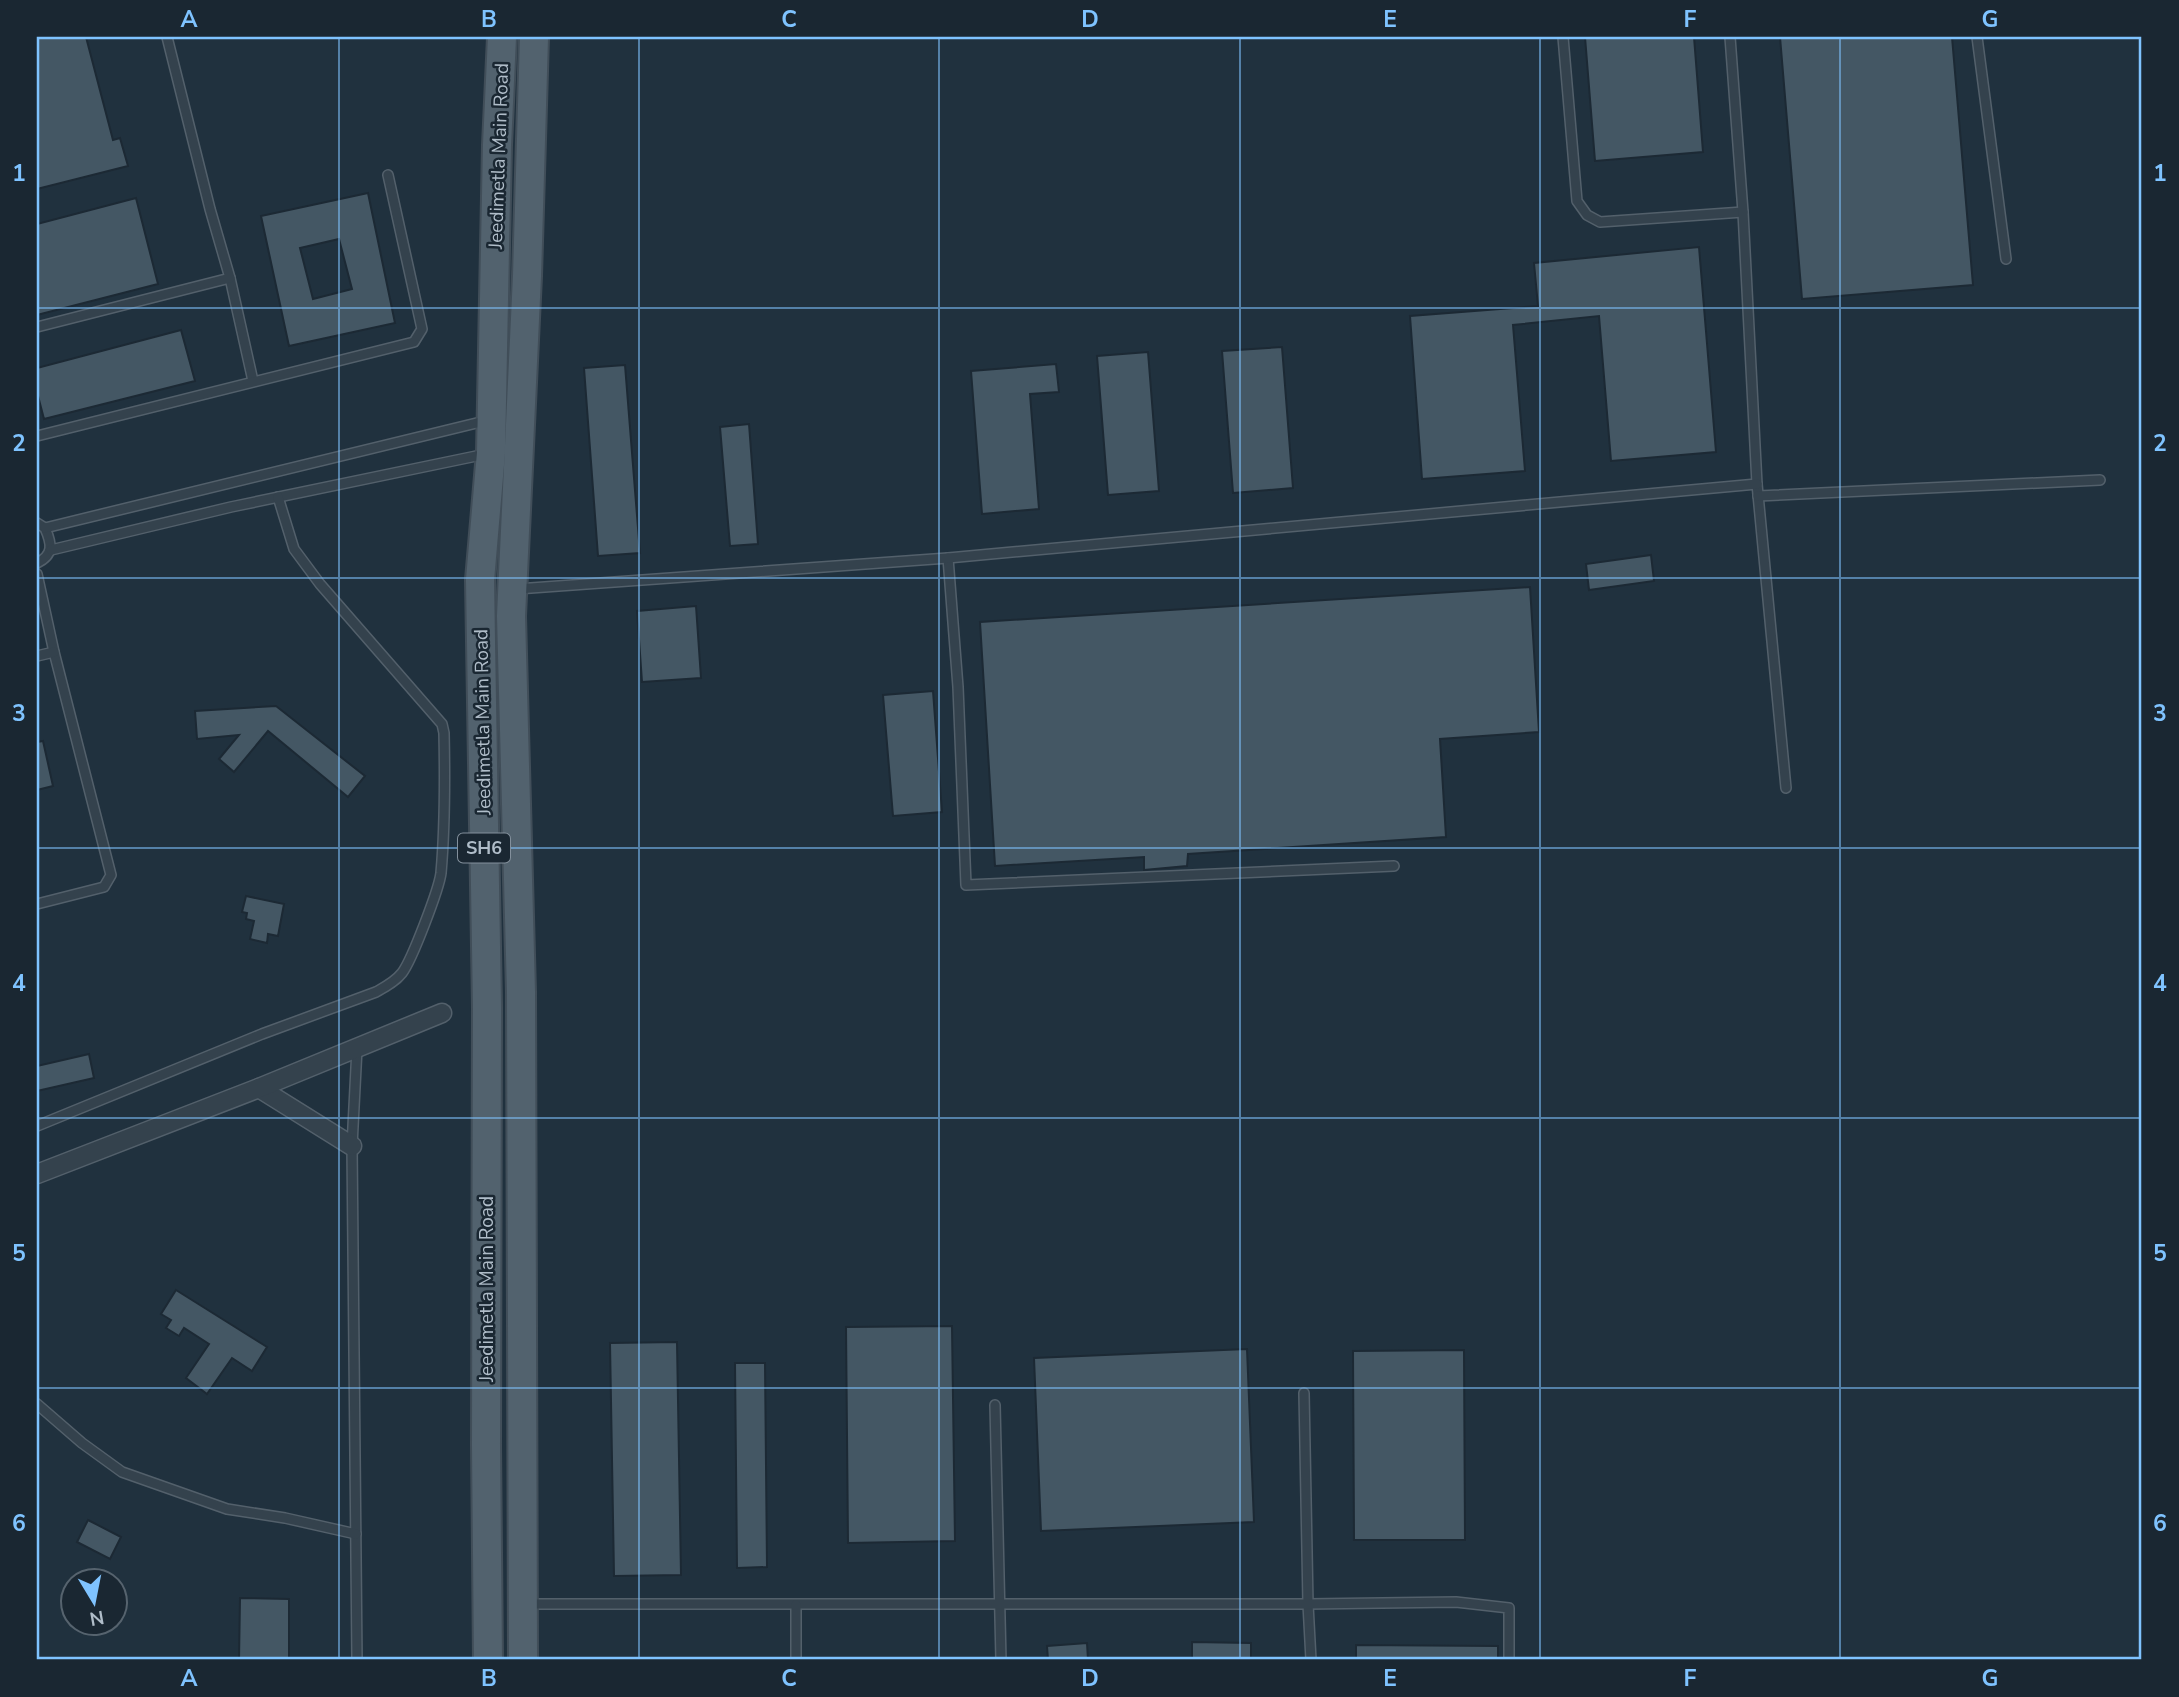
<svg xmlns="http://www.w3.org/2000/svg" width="2179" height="1697" font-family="'Nunito Sans',sans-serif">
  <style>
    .building { fill: #445764; stroke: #1c2934; stroke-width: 2; fill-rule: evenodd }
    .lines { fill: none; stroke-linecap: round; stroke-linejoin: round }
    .lane-casing { stroke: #53606b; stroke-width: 12 }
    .street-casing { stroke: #53606b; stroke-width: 21 }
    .primary-casing { stroke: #414e59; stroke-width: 32 }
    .lane { stroke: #34424d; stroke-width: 9 }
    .street { stroke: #34424d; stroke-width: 18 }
    .primary { stroke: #52626e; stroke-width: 28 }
    .grid { fill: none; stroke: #7fc3ff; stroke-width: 2; stroke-opacity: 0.55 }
    .labels { text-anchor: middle; stroke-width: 5; stroke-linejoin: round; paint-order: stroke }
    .shield { fill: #1a2732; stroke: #83909c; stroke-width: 2 }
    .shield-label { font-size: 18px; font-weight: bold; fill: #b0bdc9 }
    .street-label { font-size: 19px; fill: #b0bdc9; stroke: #1a2732 }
    .neatline { fill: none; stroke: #7fc3ff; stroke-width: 2.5 }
    .grid-label { font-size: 23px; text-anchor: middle; font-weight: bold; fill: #7fc3ff }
  </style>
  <rect width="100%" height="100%" fill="#20313e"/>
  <!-- building -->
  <g class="building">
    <polygon points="37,37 86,37 113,140 120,138 128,166 37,189"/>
    <polygon points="1585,37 1694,37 1703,152 1595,161"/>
    <polygon points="1780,37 1952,37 1973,285 1802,299"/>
    <path d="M 368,193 L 395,323 L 289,346 L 261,216 ZM 339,239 L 352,289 L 313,299 L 300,248 Z"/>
    <polygon points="136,198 158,284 37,315 37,224"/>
    <polygon points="1699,247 1716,452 1611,461 1599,316 1513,325 1525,471 1422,479 1410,316 1538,306 1534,263"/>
    <polygon points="181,330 195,381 44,419 37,392 37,368"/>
    <polygon points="1282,347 1293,488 1233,493 1222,351"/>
    <polygon points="1148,352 1159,491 1108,495 1097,356"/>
    <polygon points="1056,364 1059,392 1030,394 1039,509 982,514 971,371"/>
    <polygon points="625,365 640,553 598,556 584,368"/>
    <polygon points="749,424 758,544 730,546 720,427"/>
    <polygon points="1651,555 1654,581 1589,590 1586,564"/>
    <polygon points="1530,587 1539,732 1440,739 1446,837 1188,854 1187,866 1144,870 1144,857 995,866 980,622"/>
    <polygon points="696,606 701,678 642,682 637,611"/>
    <polygon points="933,691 942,812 893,816 883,695"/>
    <polygon points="276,706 365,776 348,797 268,731 234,772 219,759 239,735 197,739 195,711"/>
    <polygon points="43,741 53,786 37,790 37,742"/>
    <polygon points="246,896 284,904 278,936 268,934 267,943 250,939 254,921 246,919 247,913 242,912"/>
    <polygon points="89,1054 94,1078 37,1091 37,1066"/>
    <polygon points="176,1290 267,1347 252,1371 232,1358 207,1394 186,1378 209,1344 184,1328 179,1336 166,1328 171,1320 161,1314"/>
    <polygon points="952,1326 955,1541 848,1543 846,1327"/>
    <polygon points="677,1342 681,1575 614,1576 610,1343"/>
    <polygon points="1247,1349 1254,1522 1041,1531 1034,1358"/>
    <polygon points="1464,1350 1465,1540 1354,1540 1353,1351"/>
    <polygon points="735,1363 765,1363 767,1567 737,1568"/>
    <polygon points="88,1520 121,1537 110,1559 77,1542"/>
    <polygon points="240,1598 289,1599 289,1660 239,1660"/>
    <polygon points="1192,1642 1251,1643 1251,1660 1192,1660"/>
    <polygon points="1087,1643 1088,1660 1048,1660 1047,1646"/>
    <polygon points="1356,1645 1498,1646 1498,1660 1356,1660"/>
  </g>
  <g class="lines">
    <defs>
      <g id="lane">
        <polyline points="1563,37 1577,201 1587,215 1600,222 1743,212"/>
        <polyline points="1730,37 1743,212 1757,484 1786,788"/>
        <polyline points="1977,37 2006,259"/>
        <polyline points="230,278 253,381"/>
        <polyline points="37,327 230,278 210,209 167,37"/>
        <polyline points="37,436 414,342 422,329 388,175"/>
        <polyline points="1758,496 2100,480"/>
        <path d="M 37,523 L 45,528 C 52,544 54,555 37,563"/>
        <polyline points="45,528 489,420"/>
        <polyline points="51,550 231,507 486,454"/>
        <polyline points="948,558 958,687 966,885 1394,866"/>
        <polyline points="37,574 54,652 111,875 104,887 37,904"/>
        <polyline points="517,589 948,558 1757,484"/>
        <polyline points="37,656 54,652"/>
        <polyline points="357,1048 352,1146 357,1660"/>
        <path d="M 37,1126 L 262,1034 L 376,992 C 385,987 395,982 402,973 C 412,960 439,889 441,873 C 445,827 445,779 444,733 L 442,724 L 320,584 L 294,549 L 278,497"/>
        <polyline points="1304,1393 1308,1604 1311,1660"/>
        <polyline points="37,1404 82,1443 122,1472 227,1509 285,1518 356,1534"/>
        <polyline points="995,1405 1001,1660"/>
        <polyline points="525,1604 1308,1604 1456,1602 1509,1608 1509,1660"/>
        <polyline points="796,1660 796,1605"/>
      </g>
      <g id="street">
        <polyline points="259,1088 352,1146"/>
        <polyline points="37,1174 259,1088 442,1013"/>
      </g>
      <g id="primary">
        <polyline points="488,1660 486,1445 487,1007 480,580 491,453 497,145 502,37"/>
        <polyline points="523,1660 521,992 511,616 527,276 534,37"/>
      </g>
    </defs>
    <!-- lane casing -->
    <use href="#lane" class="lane-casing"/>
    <!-- street casing -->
    <use href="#street" class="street-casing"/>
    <!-- primary casing -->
    <use href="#primary" class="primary-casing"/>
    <!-- lane -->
    <use href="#lane" class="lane"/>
    <!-- street -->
    <use href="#street" class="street"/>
    <!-- primary -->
    <use href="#primary" class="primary"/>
  </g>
  <!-- grid -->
  <path class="grid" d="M 339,37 L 339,1660M 639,37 L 639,1660M 939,37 L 939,1660M 1240,37 L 1240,1660M 1540,37 L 1540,1660M 1840,37 L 1840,1660M 37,308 L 2142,308M 37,578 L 2142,578M 37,848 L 2142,848M 37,1118 L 2142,1118M 37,1388 L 2142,1388"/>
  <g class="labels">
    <!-- shield labels -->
    <rect class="shield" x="458" y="833.5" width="52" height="29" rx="5"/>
    <g class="shield-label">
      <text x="484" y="854">SH6</text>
    </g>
    <!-- street labels -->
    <g class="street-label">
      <text transform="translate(498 156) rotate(-88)" y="7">Jeedimetla Main Road</text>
      <text transform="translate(482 722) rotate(-91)" y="7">Jeedimetla Main Road</text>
      <text transform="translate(486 1289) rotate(-90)" y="7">Jeedimetla Main Road</text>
    </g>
  </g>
  <!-- border -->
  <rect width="2179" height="1697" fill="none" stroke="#1a2732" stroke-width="77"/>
  <!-- north arrow -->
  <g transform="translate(94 1602) rotate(170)"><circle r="33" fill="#1a2732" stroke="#56636e" stroke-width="2"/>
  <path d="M0-5L12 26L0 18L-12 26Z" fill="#7fc3ff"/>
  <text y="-10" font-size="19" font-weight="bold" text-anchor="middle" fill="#b0bdc9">N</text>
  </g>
  <rect x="38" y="38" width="2102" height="1620" class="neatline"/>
  <g class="grid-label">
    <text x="189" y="27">A</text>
    <text x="489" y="27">B</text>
    <text x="789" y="27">C</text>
    <text x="1090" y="27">D</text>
    <text x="1390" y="27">E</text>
    <text x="1690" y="27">F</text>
    <text x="1990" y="27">G</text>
    <text x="19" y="181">1</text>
    <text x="2160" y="181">1</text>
    <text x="19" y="451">2</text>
    <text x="2160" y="451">2</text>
    <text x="19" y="721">3</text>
    <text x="2160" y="721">3</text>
    <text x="19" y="991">4</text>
    <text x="2160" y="991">4</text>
    <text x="19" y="1261">5</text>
    <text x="2160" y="1261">5</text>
    <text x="19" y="1531">6</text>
    <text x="2160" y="1531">6</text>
    <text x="189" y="1686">A</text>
    <text x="489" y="1686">B</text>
    <text x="789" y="1686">C</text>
    <text x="1090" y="1686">D</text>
    <text x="1390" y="1686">E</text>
    <text x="1690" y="1686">F</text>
    <text x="1990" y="1686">G</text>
  </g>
</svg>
